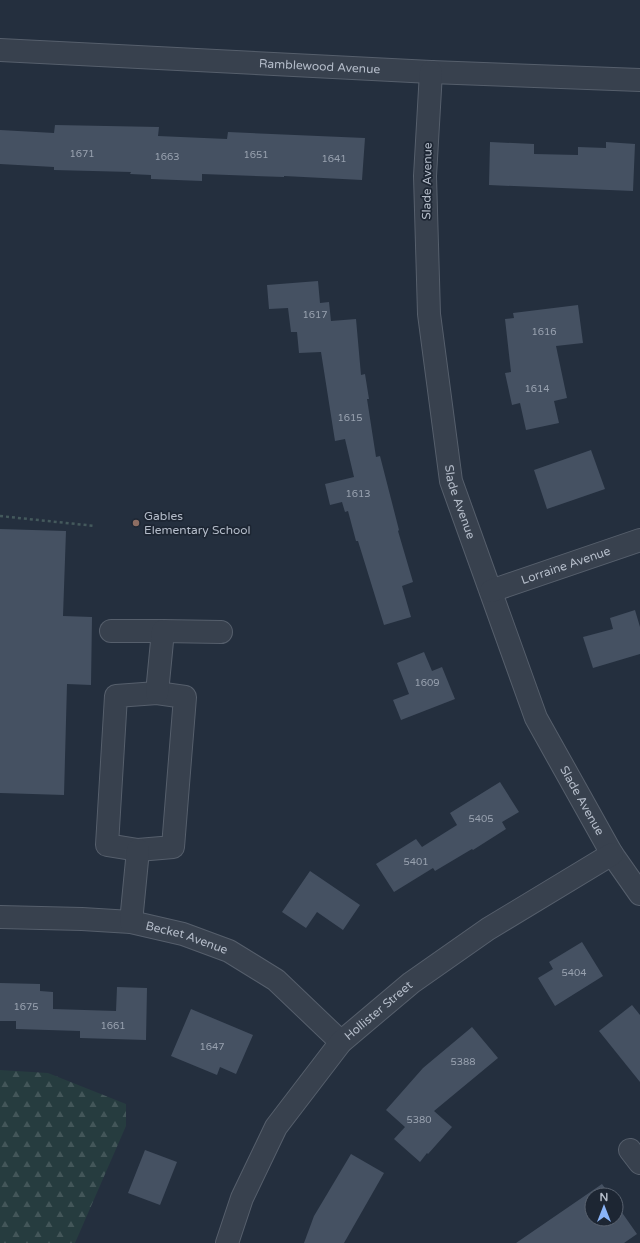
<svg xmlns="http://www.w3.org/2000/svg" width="640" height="1243" font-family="'Varela Round',sans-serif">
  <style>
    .forest { fill: url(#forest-firs) }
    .building { fill: #455162 }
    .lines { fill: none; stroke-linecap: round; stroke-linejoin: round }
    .minor-casing { stroke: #565f6c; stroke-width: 24 }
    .path { stroke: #44595c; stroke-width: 2.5; stroke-dasharray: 3 3; stroke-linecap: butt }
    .minor { stroke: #38414e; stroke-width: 22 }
    .education-dot { fill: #8d6e63; stroke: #1d2633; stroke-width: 1.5 }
    .labels { text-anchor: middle; stroke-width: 3.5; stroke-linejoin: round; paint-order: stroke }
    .number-label { font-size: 10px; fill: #98a1af }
    .street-label { font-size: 12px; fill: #b4bcc9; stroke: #1d2633 }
    .poi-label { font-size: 12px; fill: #b4bcc9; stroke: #1d2633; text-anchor: start }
  </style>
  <defs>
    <pattern id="forest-firs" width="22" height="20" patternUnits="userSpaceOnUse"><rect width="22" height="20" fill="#263c3f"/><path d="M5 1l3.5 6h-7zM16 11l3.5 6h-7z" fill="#435659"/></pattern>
  </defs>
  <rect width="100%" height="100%" fill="#242f3e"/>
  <!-- forest -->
  <polygon class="forest" points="0,1070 48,1073 126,1104 126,1126 75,1243 0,1243"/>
  <!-- building -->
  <g class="building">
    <polygon points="55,125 159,127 158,136 227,139 228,132 365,138 362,180 284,176 284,177 202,174 202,181 151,179 151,175 130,174 131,172 54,170 54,167 0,164 0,130 54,133"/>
    <polygon points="490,142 534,144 534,154 578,155 578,147 606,148 606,142 635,144 633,191 489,185"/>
    <polygon points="318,281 320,303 329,302 331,321 356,319 361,375 365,374 369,399 367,399 376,457 380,456 399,530 398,531 413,582 402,586 411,617 384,625 358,541 356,541 348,511 345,512 342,502 330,505 325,484 354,477 345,439 335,441 321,352 299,353 297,332 291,332 288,308 269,309 267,285"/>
    <polygon points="578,305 583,343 556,346 567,398 554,401 559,423 526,430 520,403 512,405 505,373 511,372 505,319 514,318 513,313"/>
    <polygon points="591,450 605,489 547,509 534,470"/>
    <polygon points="0,529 66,531 63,616 92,617 91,685 67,684 64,795 0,793"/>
    <polygon points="635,610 640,627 640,654 593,668 583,637 613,629 610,618"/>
    <polygon points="424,652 432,671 442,667 455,699 401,720 393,700 409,694 397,663"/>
    <polygon points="500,782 519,812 502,822 506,829 473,850 472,849 435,871 433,868 394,892 376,864 416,839 422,847 457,825 450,813"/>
    <polygon points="310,871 360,905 343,930 317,912 306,928 282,912"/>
    <polygon points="582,942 603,976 555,1006 538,978 553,969 549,962"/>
    <polygon points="0,983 40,984 40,991 53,992 53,1009 116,1011 117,987 147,988 146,1040 80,1038 80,1031 16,1029 16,1021 0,1021"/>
    <polygon points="632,1005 640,1015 640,1082 599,1031"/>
    <polygon points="191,1009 253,1035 236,1074 220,1067 217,1075 171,1056"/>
    <polygon points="472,1027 498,1058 434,1111 452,1127 428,1154 427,1153 420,1162 394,1139 405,1127 386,1110 423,1068"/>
    <polygon points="145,1150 177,1162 160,1205 128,1193"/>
    <polygon points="351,1154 384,1173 344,1243 304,1243 314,1216"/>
    <polygon points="602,1184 610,1195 592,1195 592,1219 616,1219 616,1204 637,1234 624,1243 516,1243"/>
  </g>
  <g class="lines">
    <defs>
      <g id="minor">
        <path id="s1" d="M 0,50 L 431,72 L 640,80"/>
        <path id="s2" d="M 431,72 L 425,176 L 429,314 L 451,481 L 536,718 L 612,854 L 640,894"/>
        <path id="s3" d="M 491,591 L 640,540"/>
        <polyline points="111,631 163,631"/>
        <polygon points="157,693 185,697 173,847 138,850 107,845 116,696"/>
        <polyline points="157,693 163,631 221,632"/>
        <path id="s4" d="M 0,917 L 82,919 L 131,922 L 183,934 L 229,951 L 276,980 L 341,1042"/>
        <polyline points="131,922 138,850"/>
        <polyline points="630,1150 640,1163"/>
        <path id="s5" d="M 227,1243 L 242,1198 L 276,1127 L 341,1042 L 411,983 L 488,929 L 612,854"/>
      </g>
    </defs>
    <!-- minor casing -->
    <use href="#minor" class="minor-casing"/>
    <!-- path -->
    <polyline class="path" points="0,516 95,526"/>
    <!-- minor -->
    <use href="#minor" class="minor"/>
  </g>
  <!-- markers -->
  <circle class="education-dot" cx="136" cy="523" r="4"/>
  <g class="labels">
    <!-- number labels -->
    <g class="number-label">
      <text x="82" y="157">1671</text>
      <text x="256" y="158">1651</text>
      <text x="167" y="160">1663</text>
      <text x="334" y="162">1641</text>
      <text x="315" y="318">1617</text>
      <text x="544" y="335">1616</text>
      <text x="537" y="392">1614</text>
      <text x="350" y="421">1615</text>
      <text x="358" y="497">1613</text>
      <text x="427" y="686">1609</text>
      <text x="481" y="822">5405</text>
      <text x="416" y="865">5401</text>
      <text x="574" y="976">5404</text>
      <text x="26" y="1010">1675</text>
      <text x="113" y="1029">1661</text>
      <text x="212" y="1050">1647</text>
      <text x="463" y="1065">5388</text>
      <text x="419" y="1123">5380</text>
    </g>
    <!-- street labels -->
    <g class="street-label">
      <text dy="4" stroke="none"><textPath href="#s1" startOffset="320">Ramblewood Avenue</textPath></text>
      <text transform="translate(427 181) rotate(-89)" y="4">Slade Avenue</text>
      <text dy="4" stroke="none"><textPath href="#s2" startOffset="433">Slade Avenue</textPath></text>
      <text dy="4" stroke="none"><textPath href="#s3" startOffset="79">Lorraine Avenue</textPath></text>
      <text dy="4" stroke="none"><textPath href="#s2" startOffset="757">Slade Avenue</textPath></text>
      <text dy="4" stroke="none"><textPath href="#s4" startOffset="189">Becket Avenue</textPath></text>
      <text dy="4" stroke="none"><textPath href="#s5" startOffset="282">Hollister Street</textPath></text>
    </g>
    <!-- poi labels -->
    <g class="poi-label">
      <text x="144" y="520">Gables<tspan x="144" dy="14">Elementary School</tspan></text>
    </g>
  </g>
  <!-- north arrow -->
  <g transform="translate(604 1207)"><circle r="19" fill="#1d2633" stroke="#59626f"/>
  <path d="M0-3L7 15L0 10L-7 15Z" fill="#8ab4f8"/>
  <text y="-6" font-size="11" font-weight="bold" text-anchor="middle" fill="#b4bcc9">N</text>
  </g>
</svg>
